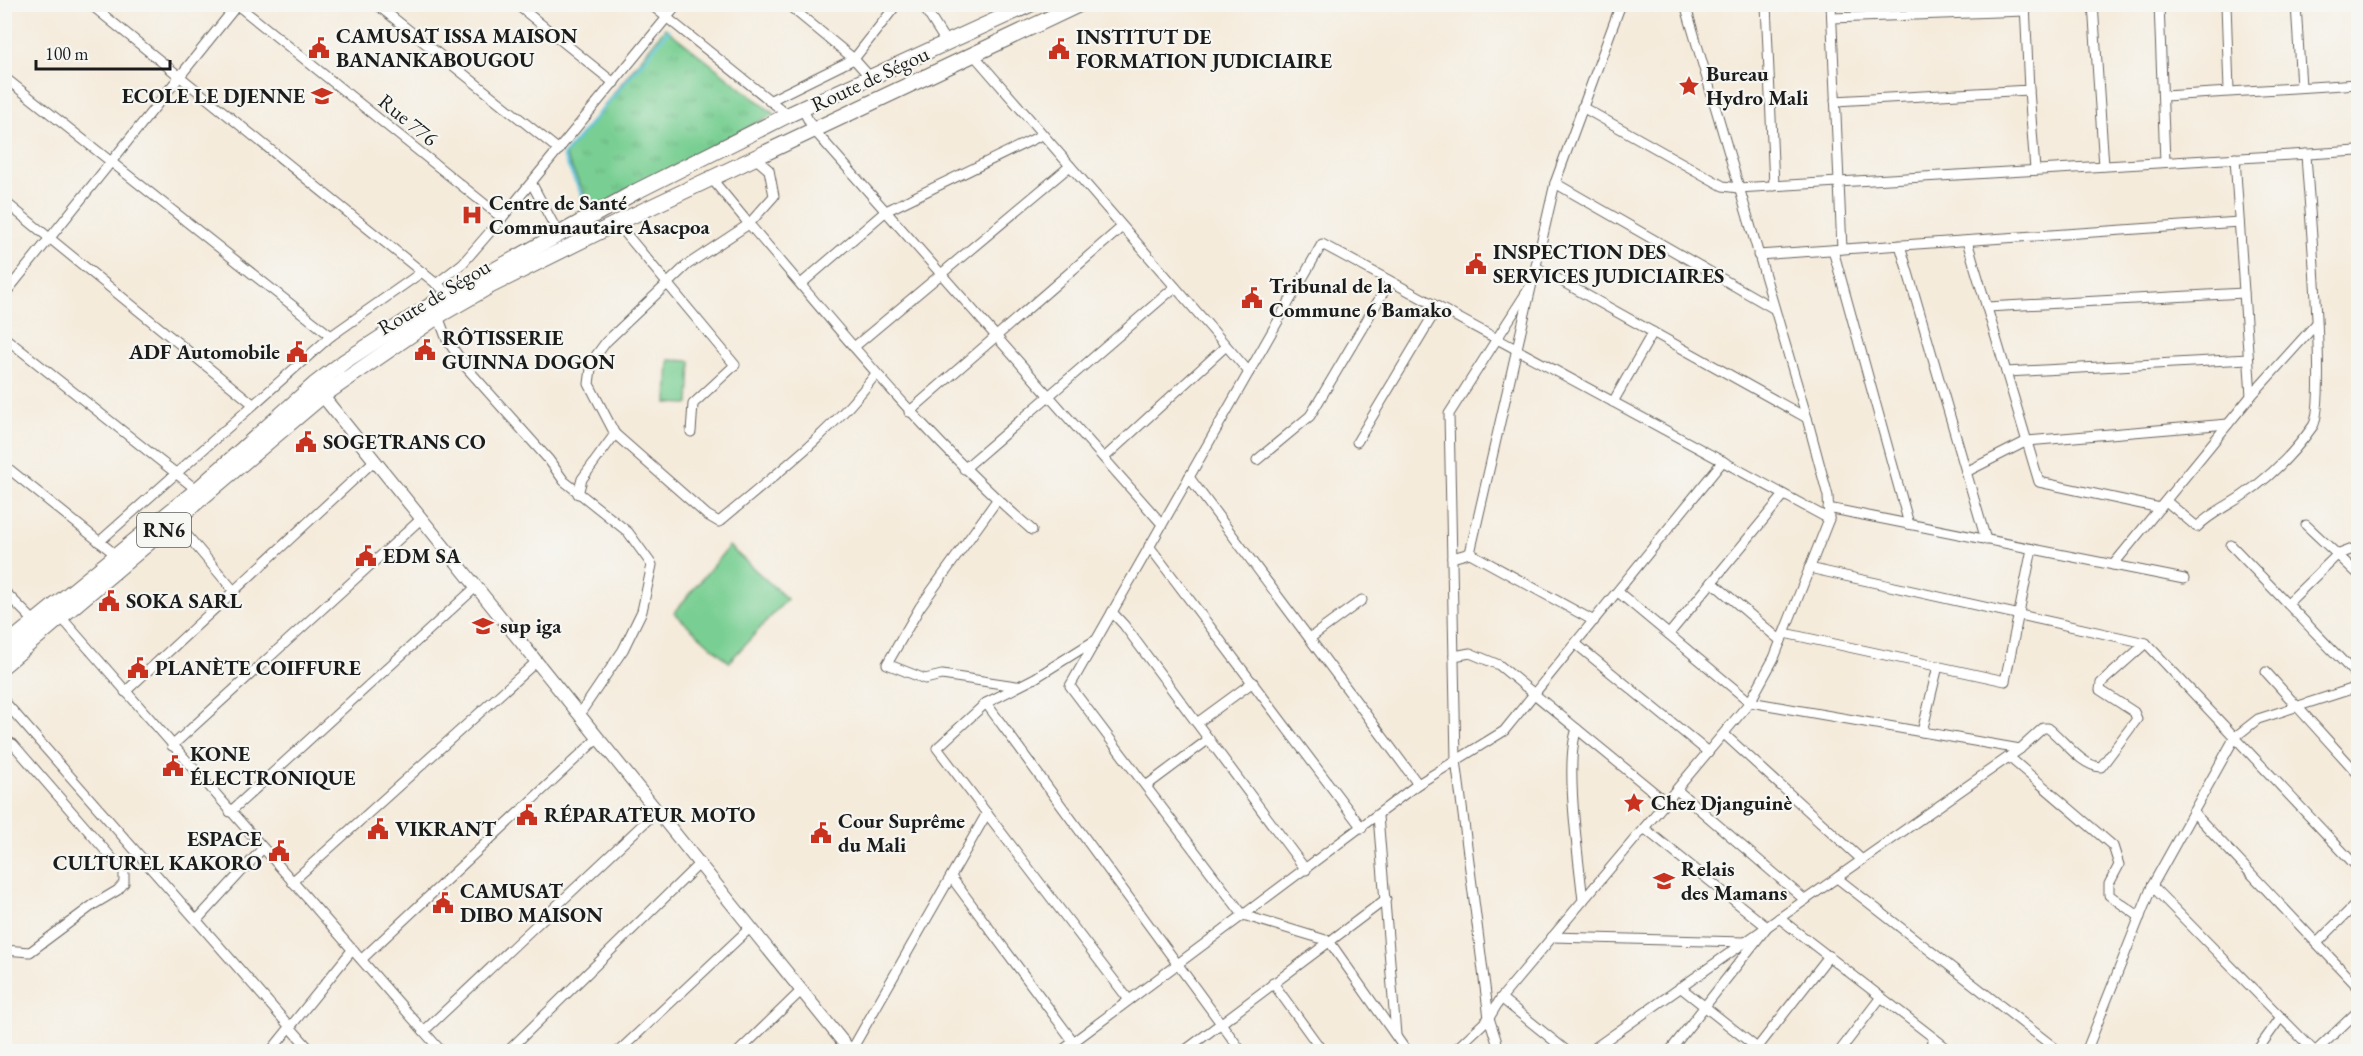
<svg xmlns="http://www.w3.org/2000/svg" width="2363" height="1056" font-family="'EB Garamond',serif">
  <style>
    .grass { fill: url(#grass-tufts); stroke: #4a7658; stroke-width: 1.5 }
    .pitch { fill: #79cf93; stroke: #4a7658; stroke-width: 1.5 }
    .lines { fill: none; stroke-linecap: round; stroke-linejoin: round }
    .stream { stroke: #60c6dd; stroke-width: 3 }
    .minor-casing { stroke: #68645f; stroke-width: 11 }
    .tertiary-casing { stroke: #68645f; stroke-width: 14 }
    .trunk-casing { stroke: #68645f; stroke-width: 17 }
    .minor { stroke: #fff; stroke-width: 9 }
    .tertiary { stroke: #fff; stroke-width: 12 }
    .trunk { stroke: #fff; stroke-width: 15 }
    .labels { text-anchor: middle; stroke-width: 4.5; stroke-linejoin: round; paint-order: stroke }
    .shield { fill: #f6f6f2; stroke: #5d5d5c; stroke-width: 1.5 }
    .shield-label { font-size: 20px; font-weight: bold; fill: #1c1c1c }
    .poi-label { font-size: 21px; font-weight: bold; fill: #1c1c1c; stroke: #f6f6f2; text-anchor: start }
    .street-label { font-size: 21px; fill: #1c1c1c; stroke: #f6f6f2 }
  </style>
  <defs>
    <pattern id="grass-tufts" width="24" height="20" patternUnits="userSpaceOnUse" patternTransform="scale(1.5)"><rect width="24" height="20" fill="#79cf93"/><path d="M3 7l-1-3M5 7V3M7 7l1-3M15 17l-1-3M17 17v-4M19 17l1-3" fill="none" stroke="#68b17e"/></pattern>
  </defs>
  <rect width="100%" height="100%" fill="#f6f6f2"/>
  <filter id="ink" filterUnits="userSpaceOnUse"><feTurbulence type="fractalNoise" baseFrequency=".0167" numOctaves="2"/><feDisplacementMap in="SourceGraphic" scale="12" xChannelSelector="R" yChannelSelector="G"/><feConvolveMatrix kernelMatrix="1 2 1 2 8 2 1 2 1" color-interpolation-filters="sRGB"/></filter>
  <filter id="wash" filterUnits="userSpaceOnUse"><feTurbulence type="fractalNoise" baseFrequency=".008" numOctaves="4" result="noise"/><feDisplacementMap in="SourceGraphic" scale="24" xChannelSelector="R" yChannelSelector="G"/><feGaussianBlur stdDeviation="1.35" result="paint"/><feColorMatrix in="noise" values="0 0 0 0 0 0 0 0 0 0 0 0 0 0 0 0 0 1.4 0 .05"/><feComposite in="paint" operator="in"/></filter>
  <g filter="url(#wash)">
    <rect width="100%" height="100%" fill="#f5ebdb"/>
    <!-- grass -->
    <polygon class="grass" points="665,28 774,114 593,210 565,155"/>
    <!-- pitch -->
    <g class="pitch">
      <polygon points="669,360 691,361 689,404 667,403"/>
      <polygon points="729,546 787,599 729,662 674,613"/>
    </g>
    <g class="lines">
      <!-- stream -->
      <g class="stream">
        <polyline points="662,4 667,8"/>
        <polyline points="590,211 563,156 669,30"/>
      </g>
    </g>
  </g>
  <g filter="url(#ink)">
    <g class="lines">
      <defs>
        <g id="minor">
          <polyline points="90,4 449,294"/>
          <polyline points="236,4 502,218"/>
          <polyline points="376,4 559,150"/>
          <polyline points="516,4 614,83"/>
          <polyline points="650,4 788,115"/>
          <polyline points="787,4 854,59 870,77"/>
          <polyline points="922,4 946,42"/>
          <polyline points="1766,4 1774,186"/>
          <polyline points="1831,4 1842,249"/>
          <polyline points="2093,4 2104,166"/>
          <polyline points="2159,4 2165,162"/>
          <polyline points="2226,4 2229,90"/>
          <polyline points="2296,4 2301,87"/>
          <polyline points="1832,18 2025,11"/>
          <polyline points="973,54 1249,372"/>
          <polyline points="4,77 331,336"/>
          <polyline points="2029,90 2035,170"/>
          <polyline points="2164,96 2358,84"/>
          <polyline points="769,101 854,59 897,4"/>
          <polyline points="1835,101 2029,90 2025,4"/>
          <polyline points="1582,107 1723,186 1738,188 2358,151"/>
          <polyline points="802,108 813,129 1162,524"/>
          <path d="M 755,158 L 769,170 L 774,196 L 749,224 C 841,331 925,438 1032,530"/>
          <polyline points="2235,158 2251,396"/>
          <polyline points="1555,183 1773,308"/>
          <polyline points="532,184 558,233"/>
          <polyline points="4,201 253,404"/>
          <polyline points="617,223 735,365 693,404 691,432"/>
          <polyline points="1967,241 2039,482 2160,508"/>
          <polyline points="1900,245 1986,540"/>
          <polyline points="1833,250 1909,524"/>
          <polyline points="1758,255 2239,222"/>
          <polyline points="1536,267 1807,418"/>
          <polyline points="436,284 463,263 502,218 678,4"/>
          <polyline points="801,284 886,211 1042,135"/>
          <polyline points="4,295 238,4"/>
          <polyline points="1987,307 2244,293"/>
          <polyline points="438,316 447,340 466,367 549,460 564,481 628,532 652,565 642,611 623,650 579,715"/>
          <polyline points="4,337 197,490"/>
          <polyline points="854,347 1070,166"/>
          <polyline points="2006,372 2248,359"/>
          <polyline points="1613,402 1653,332"/>
          <polyline points="909,412 1122,227"/>
          <path d="M 615,434 L 707,515 L 719,522 C 772,477 833,432 875,375"/>
          <polyline points="1357,442 1438,307"/>
          <polyline points="1104,458 1226,346"/>
          <polyline points="1257,460 1310,416 1390,281"/>
          <polyline points="4,465 116,555"/>
          <polyline points="964,469 1175,287"/>
          <polyline points="1966,472 2027,441 2228,424"/>
          <polyline points="1189,477 1418,784"/>
          <polyline points="578,494 582,479 615,434 589,384 592,361 606,342 687,265 749,224 711,178"/>
          <polyline points="997,500 920,607 887,664 925,679 942,675 1016,686"/>
          <path d="M 2166,501 L 2197,527 C 2211,513 2226,507 2242,496 C 2269,478 2294,453 2313,426 C 2328,404 2308,194 2306,154"/>
          <polyline points="1828,508 2184,579"/>
          <polyline points="175,521 234,591"/>
          <polyline points="2306,525 2358,574"/>
          <polyline points="99,542 331,336 422,272"/>
          <polyline points="2231,545 2358,677"/>
          <polyline points="1149,546 1362,828"/>
          <polyline points="1470,553 1555,183 1621,4"/>
          <polyline points="1452,558 1470,553 1594,621"/>
          <polyline points="2113,565 2251,396 2316,324"/>
          <polyline points="1809,568 2146,643 2358,868"/>
          <polyline points="1712,582 1781,641"/>
          <polyline points="4,591 36,623"/>
          <polyline points="1618,592 1750,702 2020,749"/>
          <polyline points="2288,603 2337,555 2358,547"/>
          <polyline points="1112,612 1124,625 1306,870"/>
          <polyline points="60,616 442,1052"/>
          <polyline points="1784,633 2005,681 2032,549"/>
          <polyline points="1669,634 1784,495"/>
          <polyline points="1310,638 1362,600"/>
          <polyline points="1094,641 1035,678 986,703 937,748 1129,1000"/>
          <polyline points="1576,644 1708,752"/>
          <polyline points="1454,656 1470,653 1499,665 1666,802"/>
          <polyline points="2266,672 2358,774"/>
          <polyline points="125,692 375,460"/>
          <polyline points="4,701 312,1052"/>
          <polyline points="986,703 1242,1052"/>
          <polyline points="1197,723 1253,682"/>
          <path d="M 1577,729 C 1564,763 1579,860 1583,901"/>
          <polyline points="1922,732 1938,666"/>
          <polyline points="1724,734 1862,860"/>
          <polyline points="4,740 13,744 124,872 124,883 118,890 93,905 30,952 4,950"/>
          <polyline points="172,746 422,518"/>
          <polyline points="2009,757 2113,846 2119,865 2109,884 2109,895 2140,917"/>
          <polyline points="1146,786 1209,739"/>
          <polyline points="1677,790 1805,900"/>
          <polyline points="230,812 476,587"/>
          <polyline points="2193,812 2358,987"/>
          <polyline points="1378,816 1396,1035"/>
          <polyline points="1644,828 1767,927 1669,1052"/>
          <polyline points="951,877 1073,1041"/>
          <polyline points="1837,878 2060,1052"/>
          <polyline points="292,882 536,662"/>
          <polyline points="2152,886 2315,1052"/>
          <polyline points="1779,918 1952,1052"/>
          <polyline points="197,920 263,848"/>
          <polyline points="1552,937 1744,942"/>
          <polyline points="2317,943 2358,902"/>
          <polyline points="362,959 598,738"/>
          <polyline points="1273,983 1323,1052"/>
          <polyline points="1680,987 1761,1051"/>
          <polyline points="1501,998 1568,1052"/>
          <polyline points="424,1031 657,811"/>
          <polyline points="851,1051 987,813"/>
          <polyline points="270,1052 353,949"/>
          <polyline points="507,1052 700,863"/>
          <polyline points="618,1052 751,927"/>
          <polyline points="738,1052 802,990"/>
          <polyline points="1060,1052 1418,784 1504,731 1723,461"/>
          <polyline points="1183,1052 1386,899"/>
          <polyline points="1407,1052 1329,941 1243,915 1070,686 1322,244 1829,519"/>
          <polyline points="1453,1052 1489,1018 1501,998 1750,702 1774,658 1829,519 1828,496 1807,418 1685,4"/>
          <polyline points="1500,1052 1489,1018 1456,760 1449,414 1530,287"/>
          <path d="M 1589,1052 L 2020,749 L 2043,728 L 2048,728 C 2063,739 2081,766 2101,767 L 2137,719 L 2134,712 L 2100,690 L 2101,683 L 2146,643"/>
          <polyline points="1754,1052 1829,956"/>
          <polyline points="1839,1052 1881,997"/>
          <polyline points="1925,1052 1935,1039"/>
          <polyline points="2086,1052 2152,886 2235,737 2258,719 2358,687"/>
          <polyline points="2256,1052 2281,1017"/>
          <polyline points="2315,1052 2358,1011"/>
        </g>
        <polyline id="tertiary" points="317,389 851,1052"/>
        <g id="trunk">
          <polyline points="4,647 197,490 314,385 345,361 428,307 637,191 788,115 1031,4"/>
          <polyline points="4,665 322,396 438,316 490,286 617,223 1080,4"/>
        </g>
      </defs>
      <!-- minor casing -->
      <use href="#minor" class="minor-casing"/>
      <!-- tertiary casing -->
      <use href="#tertiary" class="tertiary-casing"/>
      <!-- trunk casing -->
      <use href="#trunk" class="trunk-casing"/>
      <!-- minor -->
      <use href="#minor" class="minor"/>
      <!-- tertiary -->
      <use href="#tertiary" class="tertiary"/>
      <!-- trunk -->
      <use href="#trunk" class="trunk"/>
    </g>
  </g>
  <!-- icons -->
  <defs>
    <symbol id="civic-bare" viewBox="-9 -9 18 18"><path d="M-.6-6.5H3V-4.5H.6V-3L4-1V1h2V6H-6V1h2V-1L-.6-3ZM-1.2 2.5V6h2.4V2.5Z" fill="#c8321e" stroke="#f6f6f2" stroke-width="2.5" paint-order="stroke"/></symbol>
    <symbol id="sight-bare" viewBox="-9 -9 18 18"><path d="M0-6L1.8-2.2L6-1.7L2.9 1.2L3.7 5.4L0 3.3L-3.7 5.4L-2.9 1.2L-6-1.7L-1.8-2.2Z" fill="#c8321e" stroke="#f6f6f2" stroke-width="2.5" paint-order="stroke"/></symbol>
    <symbol id="school-bare" viewBox="-9 -9 18 18"><path d="M0-5L7-2L0 1L-7-2ZM-4 1L0 2.5L4 1V4Q0 6-4 4Z" fill="#c8321e" stroke="#f6f6f2" stroke-width="2.5" paint-order="stroke"/></symbol>
    <symbol id="hospital-bare" viewBox="-9 -9 18 18"><path d="M-5-5h3v3.5h4V-5h3V5h-3V1.5h-4V5h-3Z" fill="#c8321e" stroke="#f6f6f2" stroke-width="2.5" paint-order="stroke"/></symbol>
    <symbol id="university-bare" viewBox="-9 -9 18 18"><path d="M0-5L7-2L0 1L-7-2ZM-4 1L0 2.5L4 1V4Q0 6-4 4Z" fill="#c8321e" stroke="#f6f6f2" stroke-width="2.5" paint-order="stroke"/></symbol>
  </defs>
  <g fill-rule="evenodd">
    <use href="#civic-bare" x="304" y="33" width="30" height="30"/>
    <use href="#civic-bare" x="1044" y="34" width="30" height="30"/>
    <use href="#sight-bare" x="1674" y="71" width="30" height="30"/>
    <use href="#school-bare" x="307" y="81" width="30" height="30"/>
    <use href="#hospital-bare" x="457" y="200" width="30" height="30"/>
    <use href="#civic-bare" x="1461" y="249" width="30" height="30"/>
    <use href="#civic-bare" x="1237" y="283" width="30" height="30"/>
    <use href="#civic-bare" x="410" y="335" width="30" height="30"/>
    <use href="#civic-bare" x="282" y="337" width="30" height="30"/>
    <use href="#civic-bare" x="291" y="427" width="30" height="30"/>
    <use href="#civic-bare" x="351" y="541" width="30" height="30"/>
    <use href="#civic-bare" x="94" y="586" width="30" height="30"/>
    <use href="#university-bare" x="468" y="611" width="30" height="30"/>
    <use href="#civic-bare" x="123" y="653" width="30" height="30"/>
    <use href="#civic-bare" x="158" y="751" width="30" height="30"/>
    <use href="#sight-bare" x="1619" y="788" width="30" height="30"/>
    <use href="#civic-bare" x="512" y="800" width="30" height="30"/>
    <use href="#civic-bare" x="363" y="814" width="30" height="30"/>
    <use href="#civic-bare" x="806" y="818" width="30" height="30"/>
    <use href="#civic-bare" x="264" y="836" width="30" height="30"/>
    <use href="#school-bare" x="1649" y="866" width="30" height="30"/>
    <use href="#civic-bare" x="428" y="888" width="30" height="30"/>
  </g>
  <g class="labels">
    <!-- shield labels -->
    <rect class="shield" x="137" y="513" width="54" height="34" rx="4.5"/>
    <g class="shield-label">
      <text x="164" y="537">RN6</text>
    </g>
    <!-- poi labels -->
    <g class="poi-label">
      <text x="336" y="43">CAMUSAT ISSA MAISON<tspan x="336" dy="24">BANANKABOUGOU</tspan></text>
      <text x="1076" y="44">INSTITUT DE<tspan x="1076" dy="24">FORMATION JUDICIAIRE</tspan></text>
      <text x="1706" y="81">Bureau<tspan x="1706" dy="24">Hydro Mali</tspan></text>
      <text x="305" y="103" text-anchor="end">ECOLE LE DJENNE</text>
      <text x="489" y="210">Centre de Santé<tspan x="489" dy="24">Communautaire Asacpoa</tspan></text>
      <text x="1493" y="259">INSPECTION DES<tspan x="1493" dy="24">SERVICES JUDICIAIRES</tspan></text>
      <text x="1269" y="293">Tribunal de la<tspan x="1269" dy="24">Commune 6 Bamako</tspan></text>
      <text x="442" y="345">RÔTISSERIE<tspan x="442" dy="24">GUINNA DOGON</tspan></text>
      <text x="280" y="359" text-anchor="end">ADF Automobile</text>
      <text x="323" y="449">SOGETRANS CO</text>
      <text x="383" y="563">EDM SA</text>
      <text x="126" y="608">SOKA SARL</text>
      <text x="500" y="633">sup iga</text>
      <text x="155" y="675">PLANÈTE COIFFURE</text>
      <text x="190" y="761">KONE<tspan x="190" dy="24">ÉLECTRONIQUE</tspan></text>
      <text x="1651" y="810">Chez Djanguinè</text>
      <text x="544" y="822">RÉPARATEUR MOTO</text>
      <text x="838" y="828">Cour Suprême<tspan x="838" dy="24">du Mali</tspan></text>
      <text x="395" y="836">VIKRANT</text>
      <text x="262" y="846" text-anchor="end">ESPACE<tspan x="262" dy="24">CULTUREL KAKORO</tspan></text>
      <text x="1681" y="876">Relais<tspan x="1681" dy="24">des Mamans</tspan></text>
      <text x="460" y="898">CAMUSAT<tspan x="460" dy="24">DIBO MAISON</tspan></text>
    </g>
    <!-- street labels -->
    <g class="street-label">
      <text transform="translate(870 79) rotate(-25)" y="7">Route de Ségou</text>
      <text transform="translate(408 120) rotate(39)" y="7">Rue 776</text>
      <text transform="translate(434 297) rotate(-31)" y="7">Route de Ségou</text>
    </g>
  </g>
  <!-- margin -->
  <rect width="2363" height="1056" fill="none" stroke="#f6f6f2" stroke-width="24"/>
  <!-- scale -->
  <path d="M36 60v9h134v-9" fill="none" stroke="#1c1c1c" stroke-width="3"/>
  <text x="45" y="60" font-size="18" fill="#1c1c1c" stroke="#f6f6f2" stroke-width="4.5" paint-order="stroke">100 m</text>
</svg>
